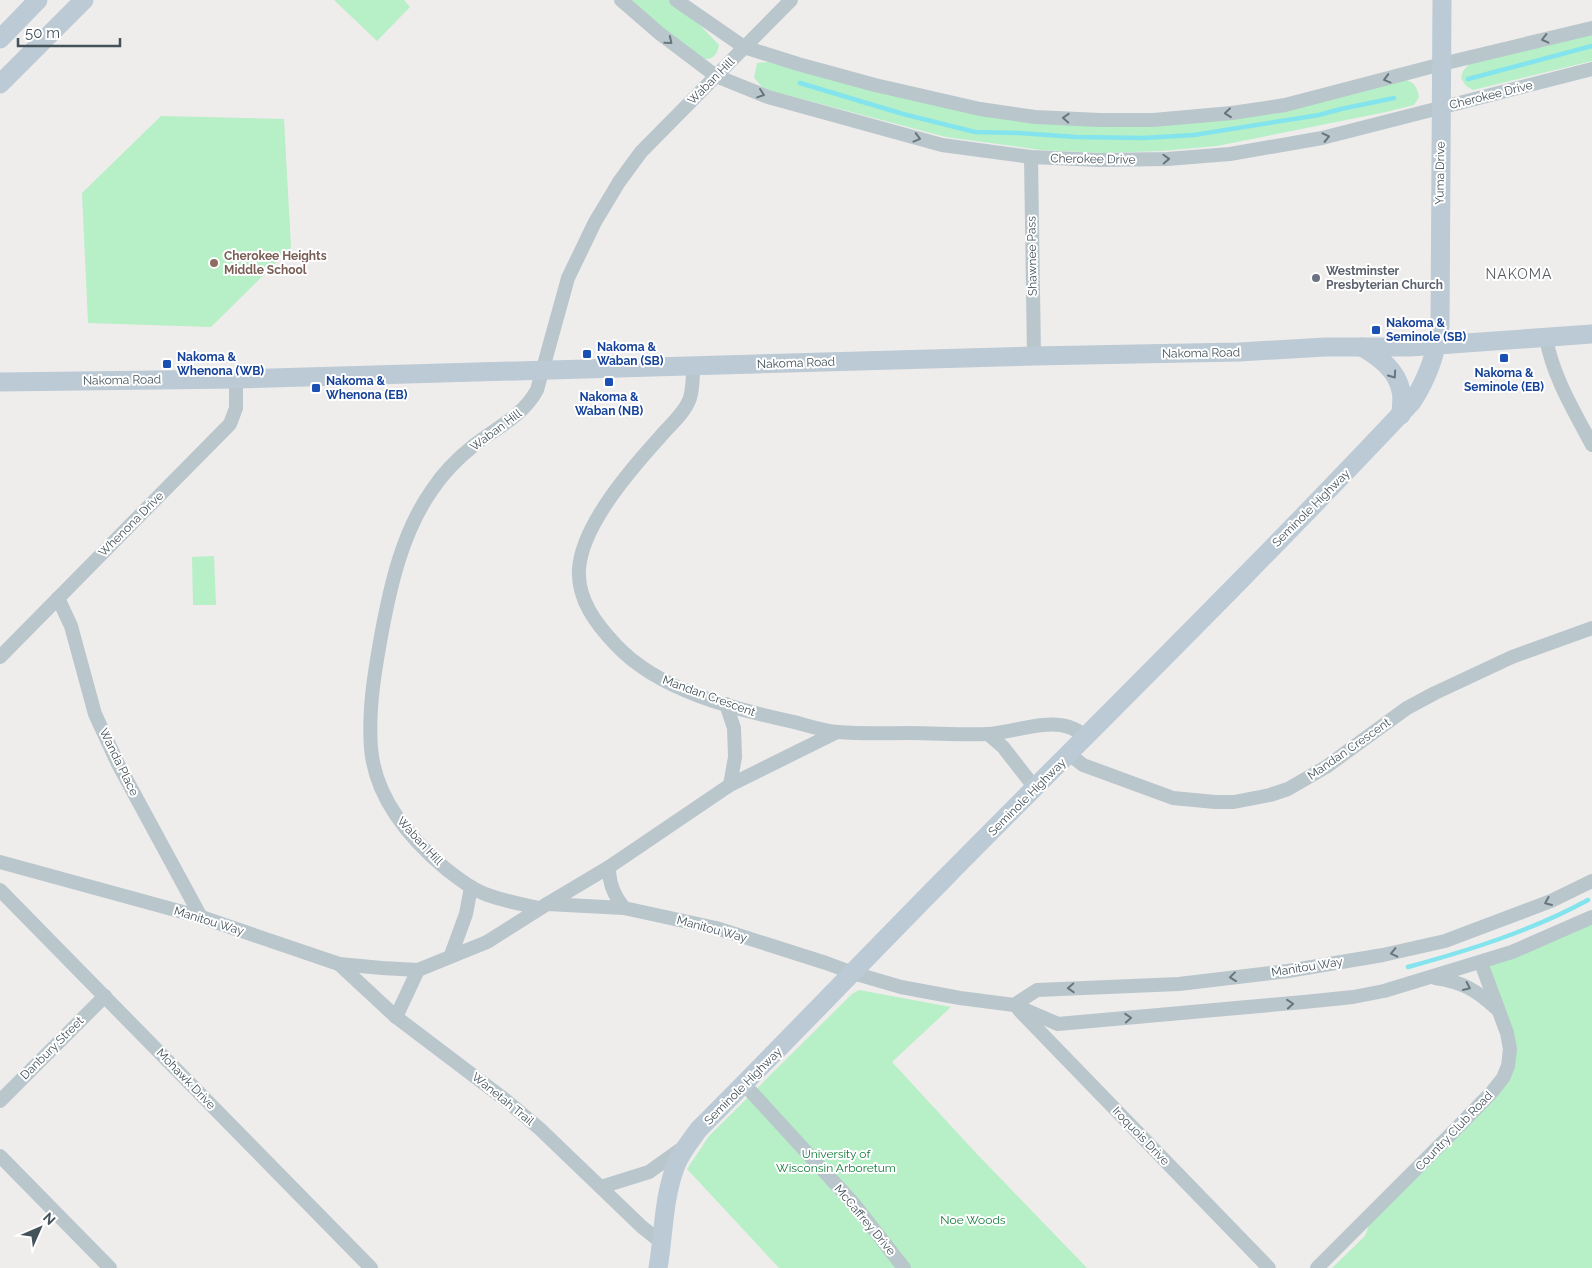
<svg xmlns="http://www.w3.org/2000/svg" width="1592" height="1268" font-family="Raleway,sans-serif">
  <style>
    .green { fill: #b7efc6 }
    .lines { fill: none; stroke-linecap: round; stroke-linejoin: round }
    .stream { stroke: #83e4ed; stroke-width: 4.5 }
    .street { stroke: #b9c6cc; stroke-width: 14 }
    .secondary { stroke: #bbcad4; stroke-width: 19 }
    .oneway { stroke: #67757c }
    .oneway2 { stroke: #68767f }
    .education-dot { fill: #8d6e63; stroke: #fff; stroke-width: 2 }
    .worship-dot { fill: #6b7280; stroke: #fff; stroke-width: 2 }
    .transit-dot { fill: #1a4fb4; stroke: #fff; stroke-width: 2 }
    .labels { text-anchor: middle; stroke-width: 4; stroke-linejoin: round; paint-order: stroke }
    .street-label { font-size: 12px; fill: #44525a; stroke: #fff }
    .education-label { font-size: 12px; font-weight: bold; fill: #785e54; stroke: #fff; text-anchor: start }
    .worship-label { font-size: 12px; font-weight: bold; fill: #5b616d; stroke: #fff; text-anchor: start }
    .transit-label { font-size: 12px; font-weight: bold; fill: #164399; stroke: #fff; text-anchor: start }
    .park-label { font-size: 12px; fill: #147c3c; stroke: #fff }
    .neighbourhood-label { font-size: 14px; letter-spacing: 1px; fill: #585d61; stroke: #fff }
  </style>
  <rect width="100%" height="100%" fill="#efecec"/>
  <!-- green -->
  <g class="green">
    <polygon points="334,0 404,0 410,7 377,41"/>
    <path d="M 631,0 L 668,0 L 698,23 L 719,45 C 716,59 709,62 695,56 Z"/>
    <polygon points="1592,32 1592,61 1473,90 1466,86 1461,78 1463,71 1470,63"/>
    <path d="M 768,62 L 946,107 L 1138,124 L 1403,79 C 1414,82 1417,86 1419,97 L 1414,105 L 1386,112 L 1217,146 L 1161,151 L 1103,153 L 1041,150 L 946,137 L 764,89 L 754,78 L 757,63 Z"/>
    <polygon points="161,116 284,119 291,248 211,327 88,323 82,193"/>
    <polygon points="214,556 216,605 193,605 192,557"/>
    <polygon points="1592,917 1592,1268 1332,1268 1365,1236 1374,1212 1491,1093 1510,1049 1481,963"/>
    <polygon points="859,990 951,1007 892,1062 975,1152 1087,1268 779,1268 687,1169 709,1136 852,994"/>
  </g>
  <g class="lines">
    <!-- stream -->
    <g class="stream">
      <polyline points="1468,79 1592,46"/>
      <polyline points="800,83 903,114 975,132 1019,133 1076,137 1143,138 1194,135 1319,115 1341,109 1394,98"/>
      <path d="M 1408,967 C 1470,950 1531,931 1588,900"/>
    </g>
    <!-- street -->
    <g class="street">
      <polyline points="621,0 659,33 716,76 768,97 942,145 1031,157 1100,160 1167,159 1230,154 1322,138 1592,69"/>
      <polyline points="676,0 744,47 798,64 875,85 980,109 1035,117 1100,120 1153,120 1232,113 1285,105 1442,64 1592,28"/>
      <polyline points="1031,157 1034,356"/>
      <path d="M 1546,338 C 1553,377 1574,411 1592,445"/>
      <path d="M 693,366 C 693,376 693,388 690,398 C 685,413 669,426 660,437 C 631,469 582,525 579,569 C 577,599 596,624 616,645 C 659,691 734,709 794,722 C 809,726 824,731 838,732 C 862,734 885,733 909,733 C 935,733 961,735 987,734 C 1011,733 1045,719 1069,727 C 1075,729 1081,733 1087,736"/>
      <polyline points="58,598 71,626 95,714 118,764 201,917"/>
      <polyline points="0,657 230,424 236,408 236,379"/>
      <polyline points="726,704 734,728 735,757 730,785"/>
      <polyline points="988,734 1003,747 1035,788"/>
      <polyline points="1069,754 1083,765 1173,798 1215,802 1234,802 1270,795 1288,789 1326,767 1407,708 1435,693 1512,657 1592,628"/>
      <polyline points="0,862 201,917 339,964 382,968 418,970 487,942 547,904 624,908 716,928 826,963 853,973 901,987 960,998 1014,1005 1058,1024 1304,1002 1353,997 1384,991 1512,952 1592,917"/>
      <path d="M 609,867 C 609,884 614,895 624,908"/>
      <polyline points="0,890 371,1268"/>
      <polyline points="547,904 609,867 730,785 837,732"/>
      <path d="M 539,908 C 522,904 504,901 488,895 C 473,890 459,879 446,869 C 409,838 375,798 371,748 C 368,709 375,669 382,631 C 391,583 403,531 432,490 C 443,473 457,459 473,446 C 496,428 523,416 537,390 L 568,278 L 595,222 L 619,182 L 641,152 L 791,0"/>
      <polyline points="451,955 466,914 471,887"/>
      <polyline points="339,964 396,1017 503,1098 540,1129 642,1227 661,1242"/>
      <path d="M 1435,978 C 1463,982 1476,990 1497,1009"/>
      <polyline points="1014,1005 1037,990 1179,984 1288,971 1383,955 1445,941 1551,901 1592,881"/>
      <polyline points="1019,1010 1269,1268"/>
      <polyline points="396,1017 418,970"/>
      <polyline points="744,1084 854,1204 904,1268"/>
      <polyline points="0,1101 105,996"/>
      <polyline points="0,1156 110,1268"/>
      <polyline points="601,1187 649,1172 684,1147"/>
      <polyline points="1317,1268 1448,1137 1491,1093 1503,1078 1508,1066 1510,1049 1507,1033 1481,963"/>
    </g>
    <!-- secondary -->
    <g class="secondary">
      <polyline points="0,39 38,0"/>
      <polyline points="0,84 84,0"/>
      <path d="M 1362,347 C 1379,357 1397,370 1401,391 C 1403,398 1401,407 1401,415"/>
      <polyline points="0,382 236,379 1034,356 1239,352 1325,347 1410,347 1592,334"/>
      <path d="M 658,1268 C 664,1234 663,1198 676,1165 C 681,1152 691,1140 699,1129 C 782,1046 863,961 946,877 C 1102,719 1260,564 1412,402 C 1428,378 1436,354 1440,326 L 1442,0"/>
    </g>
  </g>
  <!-- one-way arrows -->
  <defs><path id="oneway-chevron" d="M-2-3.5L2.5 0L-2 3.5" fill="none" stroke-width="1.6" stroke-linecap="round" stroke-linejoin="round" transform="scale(1.25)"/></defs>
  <g class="oneway">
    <use href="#oneway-chevron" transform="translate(1545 39) rotate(166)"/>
    <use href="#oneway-chevron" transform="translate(669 41) rotate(39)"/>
    <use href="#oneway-chevron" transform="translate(1387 79) rotate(165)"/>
    <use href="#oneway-chevron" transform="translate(761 94) rotate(19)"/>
    <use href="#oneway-chevron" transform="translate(1228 113) rotate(174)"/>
    <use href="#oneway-chevron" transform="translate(1066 118) rotate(-177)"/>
    <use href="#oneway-chevron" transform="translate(1326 137) rotate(-13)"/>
    <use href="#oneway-chevron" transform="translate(917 138) rotate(15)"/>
    <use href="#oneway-chevron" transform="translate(1166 159) rotate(-2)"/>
    <use href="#oneway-chevron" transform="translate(1548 902) rotate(157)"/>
    <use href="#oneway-chevron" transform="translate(1394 953) rotate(167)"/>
    <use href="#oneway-chevron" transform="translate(1233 977) rotate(173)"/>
    <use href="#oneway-chevron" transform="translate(1467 987) rotate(25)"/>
    <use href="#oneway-chevron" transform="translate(1071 988) rotate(177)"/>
    <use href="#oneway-chevron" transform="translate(1290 1004) rotate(-5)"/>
    <use href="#oneway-chevron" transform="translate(1128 1018) rotate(-4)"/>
  </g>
  <use class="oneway2" href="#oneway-chevron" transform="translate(1393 375) rotate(55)"/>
  <!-- markers -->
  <circle class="education-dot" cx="214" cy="263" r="5"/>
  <circle class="worship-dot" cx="1316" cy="278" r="5"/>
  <g class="transit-dot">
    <rect x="1371" y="325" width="10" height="10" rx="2.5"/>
    <rect x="582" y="349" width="10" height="10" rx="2.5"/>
    <rect x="1499" y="353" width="10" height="10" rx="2.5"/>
    <rect x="162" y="359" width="10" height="10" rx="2.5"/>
    <rect x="604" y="377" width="10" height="10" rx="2.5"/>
    <rect x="311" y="383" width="10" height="10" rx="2.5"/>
  </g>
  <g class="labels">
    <!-- street labels -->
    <g class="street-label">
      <text transform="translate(711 81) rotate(-45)" y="4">Waban Hill</text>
      <text transform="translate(1491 95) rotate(-14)" y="4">Cherokee Drive</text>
      <text transform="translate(1093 159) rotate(1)" y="4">Cherokee Drive</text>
      <text transform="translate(1440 173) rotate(-89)" y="4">Yuma Drive</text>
      <text transform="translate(1032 256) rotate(-91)" y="4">Shawnee Pass</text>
      <text transform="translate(1201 353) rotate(-1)" y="4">Nakoma Road</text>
      <text transform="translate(796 363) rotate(-2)" y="4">Nakoma Road</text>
      <text transform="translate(122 380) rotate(-1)" y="4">Nakoma Road</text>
      <text transform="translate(496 430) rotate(-37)" y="4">Waban Hill</text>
      <text transform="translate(1311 508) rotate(-45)" y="4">Seminole Highway</text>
      <text transform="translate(131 524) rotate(-45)" y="4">Whenona Drive</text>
      <text transform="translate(709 696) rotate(20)" y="4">Mandan Crescent</text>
      <text transform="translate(1349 749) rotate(-35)" y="4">Mandan Crescent</text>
      <text transform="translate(119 762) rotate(64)" y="4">Wanda Place</text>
      <text transform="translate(1027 797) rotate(-45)" y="4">Seminole Highway</text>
      <text transform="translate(420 841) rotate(47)" y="4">Waban Hill</text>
      <text transform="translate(209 921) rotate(17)" y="4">Manitou Way</text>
      <text transform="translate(712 929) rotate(15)" y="4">Manitou Way</text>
      <text transform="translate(1307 967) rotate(-9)" y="4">Manitou Way</text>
      <text transform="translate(52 1048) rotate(-45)" y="4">Danbury Street</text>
      <text transform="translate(186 1079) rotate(46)" y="4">Mohawk Drive</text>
      <text transform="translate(743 1086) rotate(-45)" y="4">Seminole Highway</text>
      <text transform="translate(503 1099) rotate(39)" y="4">Wanetah Trail</text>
      <text transform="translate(1454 1131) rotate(-46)" y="4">Country Club Road</text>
      <text transform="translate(1141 1136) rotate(46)" y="4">Iroquois Drive</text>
      <text transform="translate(865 1220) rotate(50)" y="4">McCaffrey Drive</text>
    </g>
    <!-- education labels -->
    <g class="education-label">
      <text x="224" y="260">Cherokee Heights<tspan x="224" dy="14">Middle School</tspan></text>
    </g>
    <!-- worship labels -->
    <g class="worship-label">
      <text x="1326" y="275">Westminster<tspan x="1326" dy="14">Presbyterian Church</tspan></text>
    </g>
    <!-- transit labels -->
    <g class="transit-label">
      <text x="1386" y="327">Nakoma &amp;<tspan x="1386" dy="14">Seminole (SB)</tspan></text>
      <text x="597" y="351">Nakoma &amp;<tspan x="597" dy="14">Waban (SB)</tspan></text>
      <text x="177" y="361">Nakoma &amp;<tspan x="177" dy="14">Whenona (WB)</tspan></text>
      <text x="1504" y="377" text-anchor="middle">Nakoma &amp;<tspan x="1504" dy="14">Seminole (EB)</tspan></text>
      <text x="326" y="385">Nakoma &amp;<tspan x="326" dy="14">Whenona (EB)</tspan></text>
      <text x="609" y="401" text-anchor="middle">Nakoma &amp;<tspan x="609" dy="14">Waban (NB)</tspan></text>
    </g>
    <!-- park labels -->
    <g class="park-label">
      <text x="836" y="1158">University of<tspan x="836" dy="14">Wisconsin Arboretum</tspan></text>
      <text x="973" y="1224">Noe Woods</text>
    </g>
    <!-- neighbourhood labels -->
    <g class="neighbourhood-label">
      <text x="1519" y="279">NAKOMA</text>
    </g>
  </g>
  <!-- north arrow -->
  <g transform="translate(40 1228) rotate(45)" stroke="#ffffff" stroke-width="4" paint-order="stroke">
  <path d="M0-4L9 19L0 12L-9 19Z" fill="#44525a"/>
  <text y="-8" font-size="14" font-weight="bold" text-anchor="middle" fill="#44525a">N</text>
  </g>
  <!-- scale -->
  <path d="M18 38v8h102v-8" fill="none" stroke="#44525a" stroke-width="2.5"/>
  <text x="25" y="38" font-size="15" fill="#44525a" stroke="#ffffff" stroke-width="4" paint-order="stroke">50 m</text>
</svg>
